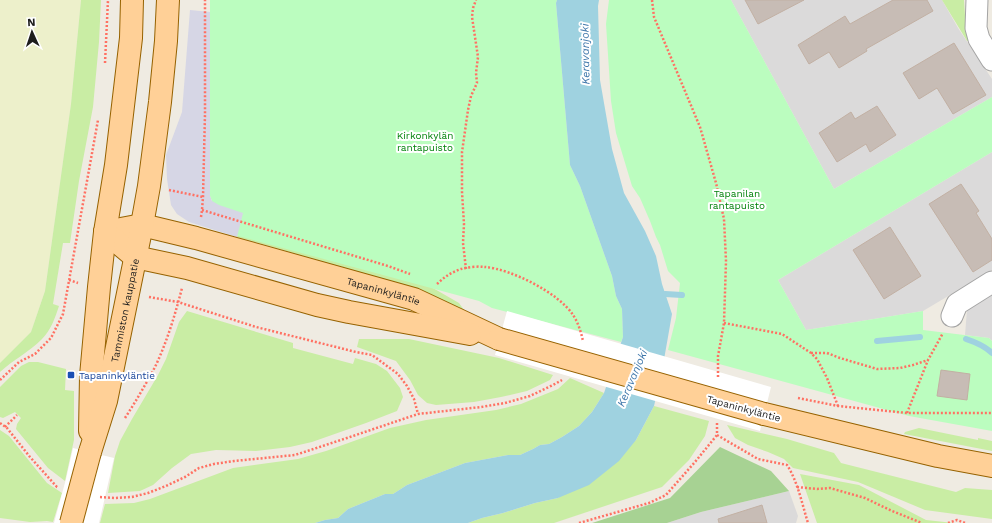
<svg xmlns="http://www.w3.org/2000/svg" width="992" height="523" font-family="'Work Sans',sans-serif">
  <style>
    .residential { fill: #dbdada }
    .farmland { fill: #edf0cb }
    .grass { fill: #c9eda4 }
    .forest { fill: #a7d293 }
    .park { fill: #bbfdbf }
    .plaza { fill: #d6d6e5 }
    .water { fill: #9fd2e0 }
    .pier { fill: #fff }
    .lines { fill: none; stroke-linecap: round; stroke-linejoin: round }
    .stream { stroke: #9fd2e0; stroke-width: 6 }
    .building { fill: #c7bcb5; stroke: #c2b0a3 }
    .street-casing { stroke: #a4a4a4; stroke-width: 23 }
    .primary-casing { stroke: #966200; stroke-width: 24 }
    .path { stroke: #ff7163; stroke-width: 2.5; stroke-dasharray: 2 2; stroke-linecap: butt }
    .street { stroke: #fff; stroke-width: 21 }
    .primary { stroke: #ffd097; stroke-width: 22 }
    .primary-bridge-casing { stroke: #966200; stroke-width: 24; stroke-linecap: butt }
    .primary-bridge { stroke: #ffd097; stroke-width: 22 }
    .transit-dot { fill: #1a4fb4; stroke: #fff; stroke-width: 1.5 }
    .labels { text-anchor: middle; stroke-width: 4; stroke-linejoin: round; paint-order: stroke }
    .park-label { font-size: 10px; fill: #03830c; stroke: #fff }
    .street-label { font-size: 10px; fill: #1d1d1d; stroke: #fff }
    .transit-label { font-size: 10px; fill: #164399; stroke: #fff; text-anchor: start }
    .water-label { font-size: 11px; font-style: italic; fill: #4078ab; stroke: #fff }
  </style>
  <rect width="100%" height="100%" fill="#efebe2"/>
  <!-- residential -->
  <g class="residential">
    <polygon points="731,0 942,0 958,28 992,79 992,97 834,189"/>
    <polygon points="992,152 992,270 923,311 806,330 778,280"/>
    <polygon points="992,294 992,341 989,338 965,335 967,310"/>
    <polygon points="789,491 798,516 796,523 667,523 701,512"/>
  </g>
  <!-- farmland -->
  <polygon class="farmland" points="0,0 81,0 71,104 45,291 31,332 0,363"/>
  <!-- grass -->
  <g class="grass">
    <path d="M 81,0 L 101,0 L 99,42 L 93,107 L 79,181 L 70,243 L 63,243 L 53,304 L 59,306 C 55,318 51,330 42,339 C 29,352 13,360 0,372 L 0,363 L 31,332 L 45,291 L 71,104 Z"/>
    <polygon points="942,0 964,0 966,31 970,41 967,41"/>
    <polygon points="241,224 426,284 459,303 464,310 388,282 349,269 237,237"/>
    <polygon points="187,311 293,343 293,348 353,364 355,358 376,364 387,371 400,388 403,397 397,411 366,423 312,442 290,447 256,451 216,450 191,454 172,468 153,485 140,491 108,493 115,456 120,441 132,419 158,375 166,359 179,322"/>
    <polygon points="359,339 409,339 499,358 553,375 550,380 527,391 501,397 474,402 436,405 427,403 418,395 410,380 396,361 357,347"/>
    <polygon points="29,362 38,362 66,369 65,390 74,391 74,440 65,481 48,468 16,429 17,424 21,418 15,412 3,418 0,417 0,387 21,366"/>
    <polygon points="570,378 604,393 592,412 579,426 562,437 549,444 540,445 533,449 520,455 508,455 465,463 407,485 393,494 385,494 348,509 338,518 325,520 315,523 100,523 105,504 134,503 150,499 233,468 298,459 326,451 390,428 426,420 496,410 521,404 558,389"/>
    <polygon points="654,406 709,421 705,436 689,460 662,487 554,523 468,523 482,518 503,513 535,503 558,498 636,440"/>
    <polygon points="727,425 787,439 834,453 841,463 956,492 965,488 992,490 992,519 925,510 858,482 793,468 784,459 768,452 748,445 735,438"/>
    <polygon points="919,428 978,440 978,438 992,441 992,451 904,434 905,432"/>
    <polygon points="0,430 9,436 47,483 62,493 53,522 47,521 30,522 0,518"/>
    <polygon points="800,474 859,485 926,520 954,523 817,523"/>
  </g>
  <!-- forest -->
  <polygon class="forest" points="720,447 771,471 789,491 701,512 667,523 592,523 670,498"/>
  <!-- park -->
  <g class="park">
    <polygon points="210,0 557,0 556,3 570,165 580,186 612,276 616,296 622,309 623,337 621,342 492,308 479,301 209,228 212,201 210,196"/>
    <polygon points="609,0 731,0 834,189 992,97 992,152 778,280 806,330 923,311 923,330 989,338 992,341 992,431 909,416 668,350 676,318 680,283 668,271 660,245 656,237 650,221 640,198 632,186 616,133 611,101 606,24"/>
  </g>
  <!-- plaza -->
  <polygon class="plaza" points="190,10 210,12 210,196 212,201 219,205 243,213 237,237 189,222 177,214 171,205 167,179 166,155 182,112"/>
  <!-- water -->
  <polygon class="water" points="557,0 599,0 598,6 600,80 612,149 624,193 645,231 656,256 662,284 672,314 662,371 654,406 636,440 619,461 589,485 558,498 535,503 503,513 482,518 468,523 315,523 325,520 338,518 348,509 385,494 393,494 407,485 465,463 508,455 520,455 533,449 540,445 549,444 562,437 579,426 592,412 604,393 623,337 622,309 616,296 612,276 580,186 570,165 556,3"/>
  <!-- pier -->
  <g class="pier">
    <polygon points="507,311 771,387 760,431 495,355"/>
    <polygon points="73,448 114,458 99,523 54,523 66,479"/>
  </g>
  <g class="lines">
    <!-- stream -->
    <g class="stream">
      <polyline points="665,294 682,295"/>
      <path d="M 966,339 C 975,342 985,346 992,353"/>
      <polyline points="877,341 920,337"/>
    </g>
  </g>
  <!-- building -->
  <g class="building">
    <polygon points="745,0 804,0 758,24"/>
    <polygon points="893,0 927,0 933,11 866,49 867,51 839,68 829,52 809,64 798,45 845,16 850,24"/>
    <polygon points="954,43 986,95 953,114 937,88 919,99 903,73"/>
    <polygon points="877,106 896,135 870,152 866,144 837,162 819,133 851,112 855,119"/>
    <polygon points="961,184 979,211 976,213 992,239 992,260 973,272 929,204"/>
    <polygon points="890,227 921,276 884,299 853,250"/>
    <polygon points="941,370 970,374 967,400 937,396"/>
    <polygon points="762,505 767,523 719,523 718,519"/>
  </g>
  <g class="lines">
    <defs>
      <g id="street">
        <polyline points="977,0 976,28 979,39 992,60"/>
        <polyline points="952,316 957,304 992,282"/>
      </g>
      <g id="primary">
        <path id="s1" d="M 105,232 L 142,225 L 196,238 L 414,299 L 499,339"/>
        <polyline points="105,232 135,257 187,268 317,305 349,312 470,334"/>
        <polyline points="764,414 938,456 992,466"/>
        <polyline points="90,431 91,376 99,287 105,232 116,165 131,38 132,0"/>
        <path id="s2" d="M 90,452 L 106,401 L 142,225 L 149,186 L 160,102 L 166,41 L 168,0"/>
      </g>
    </defs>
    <!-- street casing -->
    <use href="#street" class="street-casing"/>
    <!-- primary casing -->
    <use href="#primary" class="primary-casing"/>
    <!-- path -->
    <g class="path">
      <polyline points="652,0 654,17 700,127 716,183 724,219 726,261 724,323 718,356 718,378"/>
      <polyline points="105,63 108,0"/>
      <polyline points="169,190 203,197"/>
      <polyline points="202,210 388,266 410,274"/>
      <polyline points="201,217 202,210 203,197 205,114 205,0"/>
      <polyline points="466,269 463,243 464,224 462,192 462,152 468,110 471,96 477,83 476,73 478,57 472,17 473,8 476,0"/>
      <polyline points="69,280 78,283"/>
      <path d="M 437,284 C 444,277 452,272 461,269 C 468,267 478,266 485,267 C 511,269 559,293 573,315 C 578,322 581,332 583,341"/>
      <polyline points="149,297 178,302 256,327 356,352 372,355 398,374 407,386 414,399 418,414"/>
      <polyline points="724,323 782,334 811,353 817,359 827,378 838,406"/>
      <polyline points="811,353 827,353 840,358 877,369 900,368 913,365 928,360"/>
      <polyline points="0,380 19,362 35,354 51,338 63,314 98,120"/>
      <polyline points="798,398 838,406 907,413 992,413"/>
      <polyline points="907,413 928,360 943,333"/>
      <path d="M 125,418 C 136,401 146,384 155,367 C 167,342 175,315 182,288"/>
      <polyline points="0,423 7,428 30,457 57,487 59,487"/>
      <polyline points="717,423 717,435"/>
      <polyline points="5,427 17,415"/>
      <path d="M 717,435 L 758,459 L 787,465 C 798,482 802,504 808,523"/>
      <polyline points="797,487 817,489 830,488 865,498 892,511 922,523"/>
      <polyline points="100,497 115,498 132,497 148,493 166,486 185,477 199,468 214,464 234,461 295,455 347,438 418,414 481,407 505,403 530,396 553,385 562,380"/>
      <polyline points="579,523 649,503 666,495 695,462 717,435"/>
      <polyline points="948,523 957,520 965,523"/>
    </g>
    <!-- street -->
    <use href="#street" class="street"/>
    <!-- primary -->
    <use href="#primary" class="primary"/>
    <defs>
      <g id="primary-bridge">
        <polyline points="499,339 764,414"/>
        <polyline points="71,523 90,452"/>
      </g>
    </defs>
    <!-- primary-bridge casing -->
    <use href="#primary-bridge" class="primary-bridge-casing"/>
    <!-- primary-bridge -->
    <use href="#primary-bridge" class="primary-bridge"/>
  </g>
  <!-- markers -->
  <rect class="transit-dot" x="67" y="371" width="8" height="8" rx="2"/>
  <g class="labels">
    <!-- park labels -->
    <g class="park-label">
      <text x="425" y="139">Kirkonkylän<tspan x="425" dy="12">rantapuisto</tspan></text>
      <text x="737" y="197">Tapanilan<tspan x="737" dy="12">rantapuisto</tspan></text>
    </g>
    <!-- street labels -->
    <g class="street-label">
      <text dy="4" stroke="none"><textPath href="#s1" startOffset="288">Tapaninkyläntie</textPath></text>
      <text dy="4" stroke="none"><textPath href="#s2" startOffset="146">Tammiston kauppatie</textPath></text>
      <text transform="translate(744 408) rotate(15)" y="4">Tapaninkyläntie</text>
    </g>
    <!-- transit labels -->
    <g class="transit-label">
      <text x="79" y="379">Tapaninkyläntie</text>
    </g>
    <!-- water labels -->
    <g class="water-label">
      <text transform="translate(585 54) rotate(-91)" y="4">Keravanjoki</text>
      <text transform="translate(632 378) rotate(-67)" y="4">Keravanjoki</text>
    </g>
  </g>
  <!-- north arrow -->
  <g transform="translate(32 32) rotate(357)" stroke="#ffffff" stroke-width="3" paint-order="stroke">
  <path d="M0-3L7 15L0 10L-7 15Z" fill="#1d1d1d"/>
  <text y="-6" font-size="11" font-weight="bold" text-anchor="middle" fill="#1d1d1d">N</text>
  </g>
</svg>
